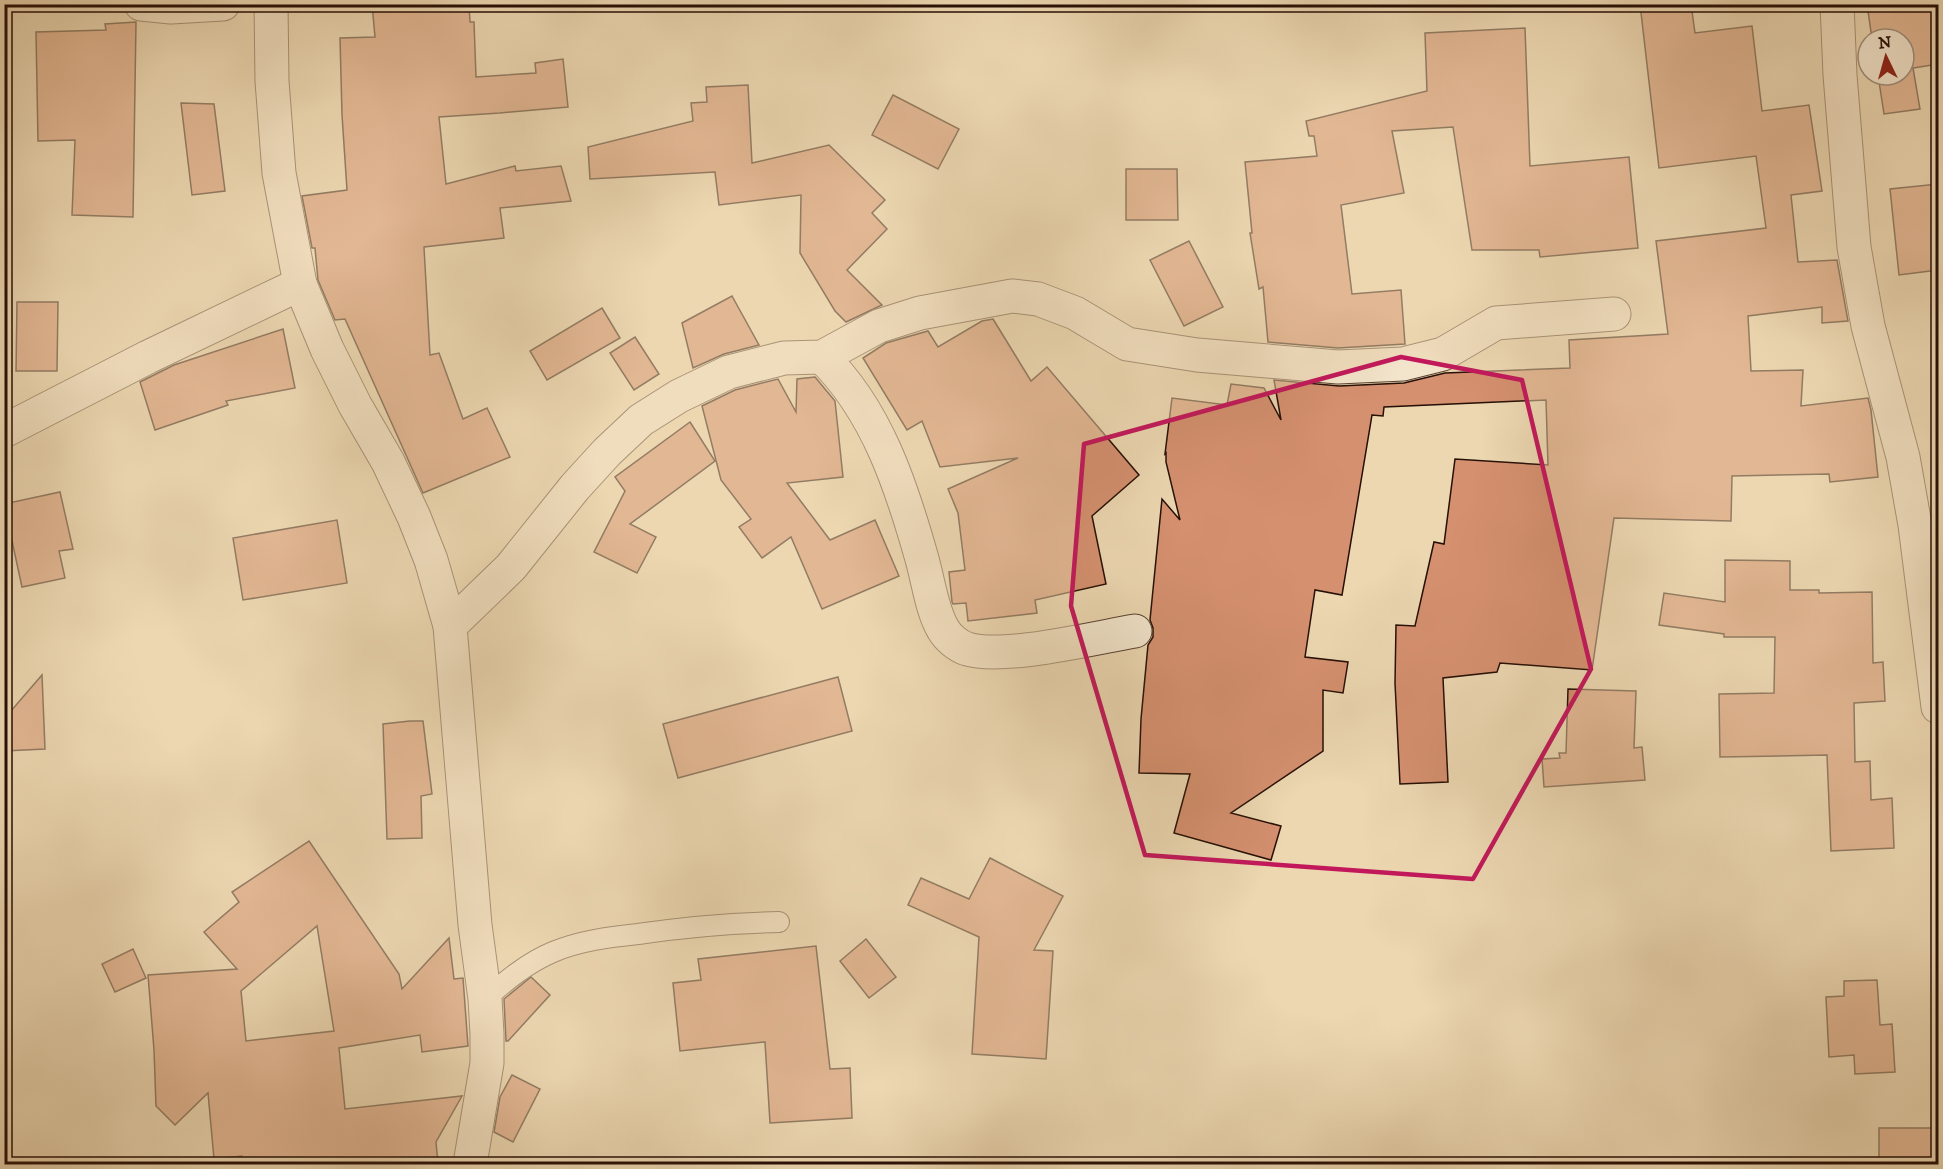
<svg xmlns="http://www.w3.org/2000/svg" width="1943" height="1169" font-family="'IM FELL DW Pica',serif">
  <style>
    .building { fill: #d5906f; stroke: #260f06; stroke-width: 1.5; fill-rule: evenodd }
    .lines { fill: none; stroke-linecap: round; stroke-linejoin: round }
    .lane-casing { stroke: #584131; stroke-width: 22 }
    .street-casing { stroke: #584131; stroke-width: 35 }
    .lane { stroke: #f3e5cc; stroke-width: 20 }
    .street { stroke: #f3e5cc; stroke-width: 33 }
    .marked { fill: none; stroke: #c2185b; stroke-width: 4.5; stroke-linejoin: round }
  </style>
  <rect width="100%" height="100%" fill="#ecd7b1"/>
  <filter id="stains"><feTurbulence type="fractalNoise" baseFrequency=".00333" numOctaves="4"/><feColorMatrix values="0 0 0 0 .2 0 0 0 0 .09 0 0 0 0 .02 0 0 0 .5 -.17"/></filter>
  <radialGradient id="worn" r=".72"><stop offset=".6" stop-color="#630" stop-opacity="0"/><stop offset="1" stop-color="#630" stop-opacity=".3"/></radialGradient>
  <!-- building -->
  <g class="building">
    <polygon points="372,4 469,4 470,22 474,22 476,77 536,73 535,63 563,59 568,107 500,113 439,117 446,184 515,166 516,171 561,166 571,201 500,208 504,238 424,247 430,355 439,353 463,419 487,408 510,457 423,493 345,319 335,320 318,280 315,248 312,248 302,196 347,190 342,115 340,38 375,37"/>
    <polygon points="1640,4 1691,4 1695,33 1752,26 1762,111 1809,105 1822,191 1791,195 1798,262 1837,260 1848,321 1822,323 1822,307 1748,316 1751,371 1803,370 1801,406 1868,398 1871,410 1878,477 1830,482 1829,474 1732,476 1731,521 1614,518 1592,670 1500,663 1497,672 1443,678 1448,782 1400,784 1395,683 1396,625 1415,626 1434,542 1444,544 1455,459 1548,465 1546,400 1384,407 1383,416 1372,415 1342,595 1315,590 1305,657 1348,662 1343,693 1323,690 1323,751 1231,813 1281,826 1271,860 1174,833 1190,774 1139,773 1141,719 1148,645 1153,637 1153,628 1150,620 1162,499 1180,520 1166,462 1166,453 1165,454 1172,398 1227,405 1231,384 1264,388 1281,420 1274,380 1339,386 1404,383 1445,373 1570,368 1569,340 1668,334 1656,241 1766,228 1756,156 1659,168"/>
    <polygon points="1867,4 1938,4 1938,64 1913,68 1920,109 1884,114 1878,75 1904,75 1904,39 1872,39"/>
    <polygon points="136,22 133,217 72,215 75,140 38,141 36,32 106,30 105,24"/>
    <polygon points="1525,28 1530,166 1629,157 1638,248 1540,257 1539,250 1472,250 1453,127 1392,131 1404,193 1341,205 1352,294 1401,290 1405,344 1338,348 1268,342 1263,287 1259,289 1250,233 1252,233 1245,162 1317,156 1314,136 1309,136 1306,121 1427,91 1425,33"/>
    <polygon points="748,85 752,163 829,145 885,200 872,213 887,229 847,270 882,305 846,322 835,311 800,253 801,195 719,205 715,172 590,179 588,147 693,121 691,103 707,102 706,87"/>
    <polygon points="893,95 959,129 938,169 872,135"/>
    <polygon points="181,103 214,104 225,191 192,195"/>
    <polygon points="1126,169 1177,169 1178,220 1126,220"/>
    <polygon points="1938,184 1938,270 1899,275 1890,189"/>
    <polygon points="1189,241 1223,307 1184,326 1150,260"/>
    <polygon points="732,296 759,345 724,354 693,368 682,323"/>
    <polygon points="17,302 58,302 57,371 16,371"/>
    <polygon points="602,308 620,338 547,380 530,351"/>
    <polygon points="993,319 1031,381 1047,367 1139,475 1092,516 1106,584 1035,600 1037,613 968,621 966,603 953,604 952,602 949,572 965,570 958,513 948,489 1018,458 940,467 922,421 907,430 863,358 886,343 928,331 938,347 982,321"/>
    <polygon points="283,329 295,388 226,401 228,405 155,430 140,382 174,365"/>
    <polygon points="635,337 659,374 634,390 610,353"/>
    <polygon points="815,377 835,401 843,477 787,483 830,540 875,520 899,576 822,609 791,537 762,558 739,527 751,519 721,480 702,406 735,390 778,379 796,412 797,379"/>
    <polygon points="690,422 715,461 630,524 656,537 637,573 594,552 625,491 615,477"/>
    <polygon points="60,492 73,549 59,551 65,578 22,587 4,504"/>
    <polygon points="337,520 347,583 243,600 233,538"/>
    <polygon points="1725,560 1790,561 1790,590 1819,590 1819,593 1872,592 1873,663 1883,662 1885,701 1854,703 1855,762 1870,761 1871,800 1892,798 1894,848 1831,851 1827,755 1720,757 1719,694 1774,693 1775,637 1724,637 1724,634 1659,625 1664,593 1725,602"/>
    <polygon points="42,675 45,749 4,751 4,719"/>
    <polygon points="838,677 852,731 678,778 663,724"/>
    <polygon points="1568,689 1636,691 1634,748 1642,747 1645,780 1544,787 1542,759 1560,758 1559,753 1566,753"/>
    <polygon points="410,721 423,721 432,794 421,796 422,838 387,839 383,724"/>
    <path d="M 309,841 L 399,974 L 402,989 L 449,938 L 454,979 L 463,978 L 468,1046 L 422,1052 L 420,1035 L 339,1048 L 345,1109 L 462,1096 L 436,1142 L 438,1164 L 243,1164 L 242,1156 L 214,1159 L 208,1093 L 175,1125 L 156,1106 L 154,1050 L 148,975 L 237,969 L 204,932 L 239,902 L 232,892 ZM 317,926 L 334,1031 L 246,1041 L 241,991 Z"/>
    <polygon points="990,858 1063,896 1034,950 1053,951 1046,1059 972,1054 979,937 908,905 921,878 969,899"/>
    <polygon points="866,939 896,977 869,998 840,961"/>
    <polygon points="816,946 830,1069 850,1068 852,1118 770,1123 765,1042 680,1051 673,983 701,980 698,959"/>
    <polygon points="133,949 146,978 115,992 102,964"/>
    <polygon points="531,977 550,995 508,1041 506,1041 504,999"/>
    <polygon points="1877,980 1880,1025 1892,1024 1895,1072 1855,1074 1854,1055 1829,1057 1826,997 1844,996 1844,981"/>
    <polygon points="512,1075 540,1089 513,1142 494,1132 500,1097"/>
    <rect x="1879" y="1128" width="58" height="36"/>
  </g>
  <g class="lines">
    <defs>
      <path id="lane" d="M 485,999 C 507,980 527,963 553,952 C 579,941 609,937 638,934 C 685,927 732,923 779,922"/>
      <g id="street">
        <polyline points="141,4 171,7 223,4"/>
        <polyline points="271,4 272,81 279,173 300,284 327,349 355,405 388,462 414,517 431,560 450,626 475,925 485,999 487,1034 487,1063 470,1164"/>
        <polyline points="1837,4 1840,75 1854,247 1868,326 1903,457 1915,525 1938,707"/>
        <path d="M 822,357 C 877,410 902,488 922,559 C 928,580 932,611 943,629 C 948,638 958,646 967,649 C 1004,660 1094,638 1135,631"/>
        <polyline points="4,431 148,357 300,284"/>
        <polyline points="450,626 511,567 575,487 607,452 641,420 679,396 729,372 784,358 822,357 879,326 920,313 1012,296 1038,299 1075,313 1127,344 1197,355 1338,367 1403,364 1443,354 1496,323 1614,314"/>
      </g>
    </defs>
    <!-- lane casing -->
    <use href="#lane" class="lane-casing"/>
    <!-- street casing -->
    <use href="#street" class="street-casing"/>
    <!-- lane -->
    <use href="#lane" class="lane"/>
    <!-- street -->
    <use href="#street" class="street"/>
  </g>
  <!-- marked area -->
  <path d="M0 0H1943V1169H0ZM 1401,357 L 1522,380 L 1591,669 L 1473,879 L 1145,855 L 1071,606 L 1084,444 Z" fill="#ecd7b1" fill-opacity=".55" fill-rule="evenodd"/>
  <path class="marked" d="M 1401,357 L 1522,380 L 1591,669 L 1473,879 L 1145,855 L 1071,606 L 1084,444 Z"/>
  <!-- margin -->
  <rect width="1943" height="1169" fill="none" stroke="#ecd7b1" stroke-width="24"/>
  <rect x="6" y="6" width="1931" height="1157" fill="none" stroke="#260f06" stroke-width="3"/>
  <rect x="12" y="12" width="1919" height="1145" fill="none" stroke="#260f06" stroke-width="1.5"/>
  <!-- north arrow -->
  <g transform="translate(1886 57) rotate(355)"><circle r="28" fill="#f3e5cc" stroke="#a18f7d" stroke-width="1.5"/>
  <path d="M0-4.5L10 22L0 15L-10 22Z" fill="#8f2418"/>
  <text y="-9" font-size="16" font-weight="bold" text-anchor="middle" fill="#260f06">N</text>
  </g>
  <rect width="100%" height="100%" filter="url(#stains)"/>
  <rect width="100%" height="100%" fill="url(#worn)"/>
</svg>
